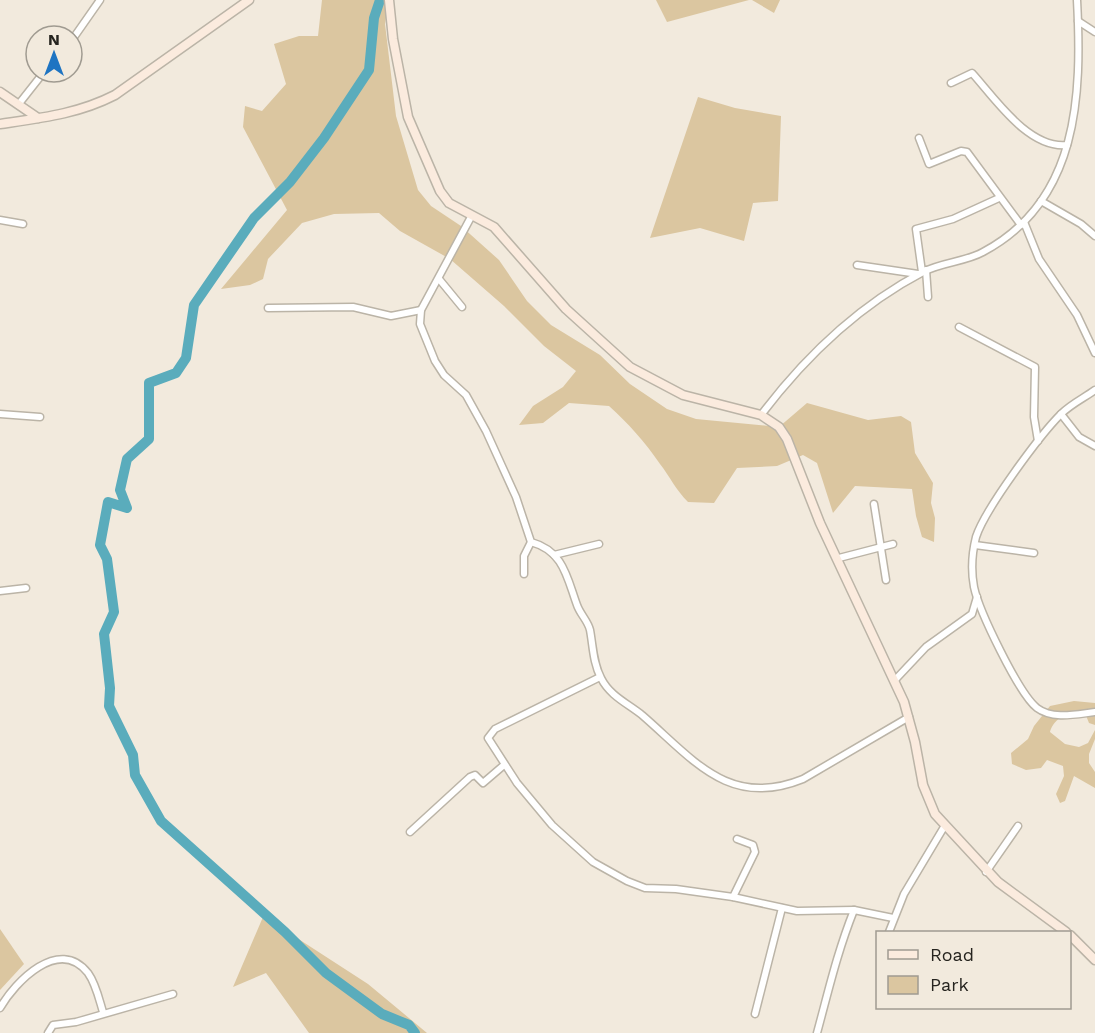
<svg xmlns="http://www.w3.org/2000/svg" width="1095" height="1033" font-family="'Work Sans',sans-serif">
  <style>
    .green { fill: #dbc6a0 }
    .lines { fill: none; stroke-linecap: round; stroke-linejoin: round }
    .river { stroke: #5aacbc; stroke-width: 10 }
    .street-casing { stroke: #bbb4a7; stroke-width: 9 }
    .secondary-casing { stroke: #bbb4a7; stroke-width: 11 }
    .street { stroke: #fff; stroke-width: 6 }
    .secondary { stroke: #fbebde; stroke-width: 8 }
  </style>
  <rect width="100%" height="100%" fill="#f2eadd"/>
  <!-- green -->
  <g class="green">
    <path d="M 322,0 L 389,0 L 385,24 L 396,116 L 418,190 L 431,206 L 461,226 L 499,260 L 527,301 L 551,325 L 600,355 L 630,384 L 667,409 L 696,419 L 779,427 L 807,403 L 868,420 L 901,416 L 911,422 L 915,453 L 933,483 L 931,503 L 935,518 L 934,542 L 922,537 L 916,516 L 912,489 L 855,486 L 833,513 L 817,463 L 803,455 L 777,466 L 737,468 L 714,503 L 688,502 C 676,490 670,477 660,464 C 645,442 628,423 609,406 L 569,403 L 543,423 L 519,425 L 533,406 L 563,387 L 576,371 L 544,346 L 504,306 L 450,259 L 400,231 L 379,213 L 334,214 L 302,223 L 268,259 L 263,279 L 250,285 L 221,289 L 287,210 L 243,127 L 245,106 L 262,111 L 286,84 L 274,44 L 299,36 L 318,36 Z"/>
    <polygon points="656,0 749,0 667,22"/>
    <polygon points="752,0 780,0 774,13"/>
    <polygon points="698,97 735,108 781,116 778,201 753,203 744,241 700,228 650,238"/>
    <path d="M 1074,701 L 1095,703 L 1095,725 L 1089,723 L 1085,713 C 1073,708 1053,718 1050,732 L 1065,744 L 1079,747 L 1088,743 L 1095,730 L 1095,739 L 1089,754 L 1089,763 L 1095,772 L 1095,788 L 1074,776 L 1065,801 L 1060,803 L 1056,794 L 1064,776 L 1063,766 L 1047,760 L 1041,768 L 1026,770 L 1012,764 L 1011,753 L 1028,739 L 1034,726 L 1050,706 Z"/>
    <polygon points="266,910 280,927 368,984 427,1033 309,1033 266,973 233,987"/>
    <polygon points="0,929 24,964 0,990"/>
  </g>
  <g class="lines">
    <!-- river -->
    <polyline class="river" points="380,0 374,18 369,70 324,138 290,182 254,218 194,305 186,358 176,373 149,383 149,439 127,459 120,490 127,508 108,502 100,545 107,559 114,612 104,634 110,688 109,706 133,755 135,775 161,821 285,932 326,973 382,1014 409,1025 415,1033"/>
    <defs>
      <g id="street">
        <polyline points="1078,21 1095,32"/>
        <polyline points="72,40 100,0"/>
        <path d="M 951,83 L 972,73 C 994,97 1028,149 1067,145"/>
        <polyline points="18,105 44,72"/>
        <polyline points="919,138 929,164 961,151 967,152 1021,225"/>
        <polyline points="1041,201 1081,224 1095,236"/>
        <path d="M 471,217 L 421,310 L 420,324 L 435,361 L 444,375 L 466,395 L 486,431 L 516,497 L 531,542 C 564,551 567,578 577,605 C 580,614 588,621 590,630 C 593,646 593,663 601,678 C 610,696 627,703 642,715 C 694,760 729,809 803,779 L 909,717"/>
        <polyline points="0,220 23,224"/>
        <polyline points="1024,222 1039,259 1077,315 1095,353"/>
        <polyline points="857,265 918,274"/>
        <polyline points="926,270 928,297"/>
        <polyline points="922,272 916,229 953,219 999,198"/>
        <polyline points="439,279 462,307"/>
        <polyline points="268,308 353,307 391,316 421,310"/>
        <polyline points="959,327 1035,367 1034,417 1038,441"/>
        <path d="M 1095,390 C 1084,398 1071,404 1061,414 C 1040,435 985,509 976,537 C 972,553 971,571 974,587 C 979,611 1019,694 1037,708 C 1053,720 1077,714 1095,712"/>
        <polyline points="0,414 40,417"/>
        <polyline points="1061,414 1079,437 1095,446"/>
        <path d="M 761,415 C 805,357 858,306 923,272 C 942,262 965,262 983,252 C 1079,201 1082,95 1077,0"/>
        <polyline points="874,504 886,580"/>
        <polyline points="975,545 1034,553"/>
        <polyline points="554,555 599,544"/>
        <polyline points="839,558 893,544"/>
        <polyline points="524,574 524,556 531,542"/>
        <polyline points="0,591 26,588"/>
        <polyline points="600,677 495,729 488,738 517,783 552,825 593,862 627,881 645,888 676,889 733,897 797,911 854,910 893,918"/>
        <polyline points="894,681 926,647 972,614 977,597"/>
        <polyline points="410,832 470,777 475,775 483,783 504,765"/>
        <polyline points="986,872 1018,826"/>
        <polyline points="733,897 755,852 753,845 737,839"/>
        <polyline points="889,932 904,894 944,827"/>
        <path d="M 0,1008 C 15,982 59,936 88,973 C 96,984 99,999 103,1012"/>
        <polyline points="755,1014 782,908"/>
        <polyline points="48,1033 53,1025 76,1022 173,994"/>
        <path d="M 817,1033 C 829,989 837,953 854,910"/>
      </g>
      <g id="secondary">
        <polyline points="389,0 393,39 408,117 440,191 449,203 494,227 566,309 630,367 683,395 761,415 779,427 787,439 820,523 904,702 915,742 923,785 935,814 998,882 1066,932"/>
        <polyline points="0,92 38,118"/>
        <path d="M 0,124 C 41,118 78,114 115,95 L 249,0"/>
        <polyline points="1070,935 1095,960"/>
      </g>
    </defs>
    <!-- street casing -->
    <use href="#street" class="street-casing"/>
    <!-- secondary casing -->
    <use href="#secondary" class="secondary-casing"/>
    <!-- street -->
    <use href="#street" class="street"/>
    <!-- secondary -->
    <use href="#secondary" class="secondary"/>
  </g>
  <!-- legend -->
  <rect x="876" y="931" width="195" height="78" fill="#f2eadd" stroke="#a09b91" stroke-width="1.5"/>
  <rect x="888" y="950" width="30" height="9" fill="#fbebde" stroke="#a09b91" stroke-width="1.5"/>
  <text x="930" y="961" font-size="18" fill="#26241f">Road</text>
  <rect x="888" y="976" width="30" height="18" fill="#dbc6a0" stroke="#a09b91" stroke-width="1.5"/>
  <text x="930" y="991" font-size="18" fill="#26241f">Park</text>
  <!-- north arrow -->
  <g transform="translate(54 54)"><circle r="28" fill="#f2eadd" stroke="#a09b91" stroke-width="1.5"/>
  <path d="M0-4.5L10 22L0 15L-10 22Z" fill="#1e74c2"/>
  <text y="-9" font-size="16" font-weight="bold" text-anchor="middle" fill="#26241f">N</text>
  </g>
</svg>
